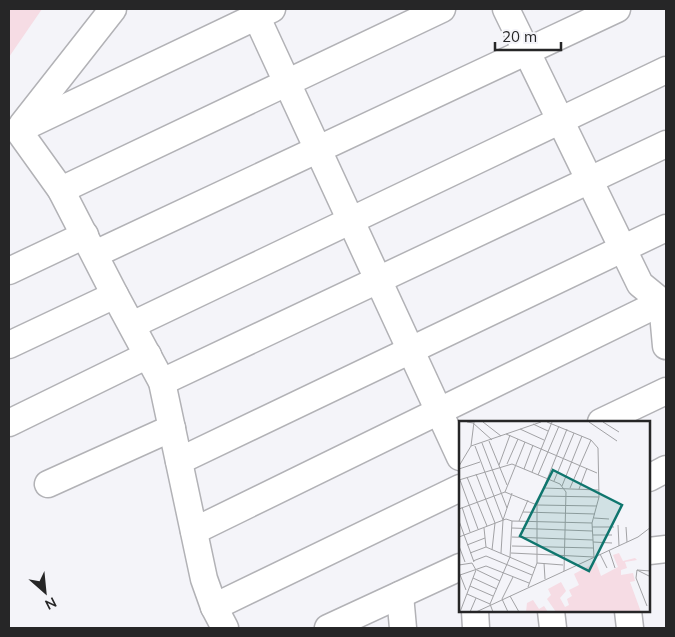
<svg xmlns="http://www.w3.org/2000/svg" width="675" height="637" font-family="Mulish,sans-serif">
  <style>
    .green { fill: #f6dce4 }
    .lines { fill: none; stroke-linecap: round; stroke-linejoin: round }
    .minor-casing { stroke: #b2b2b6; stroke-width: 29 }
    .minor { stroke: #fff; stroke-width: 26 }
    .inset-road { fill: none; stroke: #a2a2a5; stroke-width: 1 }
    .view { fill: #0f766e; fill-opacity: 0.15; stroke: #0f766e; stroke-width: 2.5 }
    .inset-edge { fill: none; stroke: #262627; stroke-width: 2.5 }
  </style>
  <rect width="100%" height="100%" fill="#f4f4f9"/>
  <!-- green -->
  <polygon class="green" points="9,9 42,9 9,57"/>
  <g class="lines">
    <defs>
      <g id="minor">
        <polyline points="253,9 460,457"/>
        <polyline points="506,9 640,284 662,302 666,303"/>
        <polyline points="22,125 113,9"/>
        <polyline points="61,190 442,9"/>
        <polyline points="95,254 617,9"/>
        <polyline points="9,271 85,235"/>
        <polyline points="662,302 666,346"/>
        <polyline points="132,325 666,70"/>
        <polyline points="9,345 115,295"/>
        <polyline points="162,382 666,144"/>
        <polyline points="601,422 666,391"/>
        <polyline points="9,423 148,355"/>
        <polyline points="179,461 666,228"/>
        <polyline points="649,478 666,469"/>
        <polyline points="48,484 172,428"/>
        <polyline points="194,531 662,302"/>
        <polyline points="649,551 666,549"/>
        <polyline points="400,595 403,628"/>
        <polyline points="214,607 460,488"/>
        <polyline points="475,611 476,628"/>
        <polyline points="551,611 553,628"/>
        <polyline points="628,611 630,628"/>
        <polyline points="225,628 214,607 204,579 162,382 115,295 61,190 18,130 272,9"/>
        <polyline points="328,628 460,567"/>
      </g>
    </defs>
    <!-- minor casing -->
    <use href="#minor" class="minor-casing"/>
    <!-- minor -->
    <use href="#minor" class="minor"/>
  </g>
  <!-- overview -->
  <g transform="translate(459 421)">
    <rect width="191" height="191" fill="#f4f4f9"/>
    <path d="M 160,132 L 164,140 L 176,137 L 178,139 L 166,141 L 168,147 L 162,149 L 162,154 L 174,152 L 176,160 L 171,161 L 182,191 L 97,191 L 88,178 L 92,174 L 89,168 L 102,161 L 107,170 L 101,177 L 106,186 L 110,184 L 108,178 L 113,175 L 110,169 L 120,164 L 115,153 L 137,141 L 142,155 L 159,146 L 154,134 ZM 74,179 L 80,188 L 85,185 L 89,191 L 67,191 L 68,182 Z" fill="#f6dce4"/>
    <path class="inset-road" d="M 8,1 L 14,2 L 33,19M 24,1 L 42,15M 130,1 L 158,20M 144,1 L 160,11M 74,3 L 89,10M 61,8 L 85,19M 47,13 L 138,52M 30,20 L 48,64M 23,22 L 48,87M 12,25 L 82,1M 16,25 L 44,99 L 42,132M 48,43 L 59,18M 40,44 L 51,14M 0,45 L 12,25 L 15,1M 0,48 L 21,41M 65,48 L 74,24M 73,51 L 93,1M 17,53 L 36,102 L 33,129M 79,54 L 100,5M 8,56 L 28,105M 0,59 L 53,43 L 101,63 L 107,71 L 105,150M 1,59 L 19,108M 95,60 L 115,12M 103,65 L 123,15M 85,67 L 140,69M 111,67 L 132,19M 120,68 L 128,47M 46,71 L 66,21M 81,75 L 140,76M 3,86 L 11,111M 0,88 L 46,71 L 78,84 L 138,85M 64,91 L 136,93M 135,97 L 150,98M 44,99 L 53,72M 0,100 L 15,141M 53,100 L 133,102M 60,100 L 69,79M 159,104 L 160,125M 133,106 L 155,106M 167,106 L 168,121M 25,107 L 27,126M 53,107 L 133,110M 134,114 L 153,114M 0,116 L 47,98 L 53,100 L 51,136 L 31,183 L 34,191M 53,116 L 134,119M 134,121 L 153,122M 8,124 L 26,117M 0,125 L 6,141M 53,125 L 134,127M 150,129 L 156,147M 11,132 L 27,126 L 76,147M 52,132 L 135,136 L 133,102 L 140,76 L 139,27 L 132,19 L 88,1M 141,133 L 148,147M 14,140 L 27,135 L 73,154M 78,142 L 104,144M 85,142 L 86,158M 0,144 L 13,142 L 17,149 L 1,191M 18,149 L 41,160M 178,149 L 177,157 L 188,185M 192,150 L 178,149 L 192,156M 0,151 L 7,169M 1,154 L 27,145 L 70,162M 14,157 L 38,168M 11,165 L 34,175M 69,166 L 78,142 L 78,84 L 108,8M 8,173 L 31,183M 51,175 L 60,191M 11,191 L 17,177M 17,191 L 179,116 L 192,106M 49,191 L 43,178 L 54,156"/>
    <path class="view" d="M 94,49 L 163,84 L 130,150 L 61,115 Z"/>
    <rect width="191" height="191" class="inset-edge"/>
  </g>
  <!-- border -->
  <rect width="675" height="637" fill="none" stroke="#262627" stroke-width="20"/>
  <!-- north arrow -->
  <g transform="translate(45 592) rotate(153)" stroke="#f4f4f9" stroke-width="4" paint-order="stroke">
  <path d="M0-4L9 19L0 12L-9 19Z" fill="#262627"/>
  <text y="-8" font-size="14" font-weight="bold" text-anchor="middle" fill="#262627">N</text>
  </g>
  <!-- scale -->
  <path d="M495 42v8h66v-8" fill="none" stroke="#262627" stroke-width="2.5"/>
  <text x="502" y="42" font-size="15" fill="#262627" stroke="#f4f4f9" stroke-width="4" paint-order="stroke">20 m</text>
</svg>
